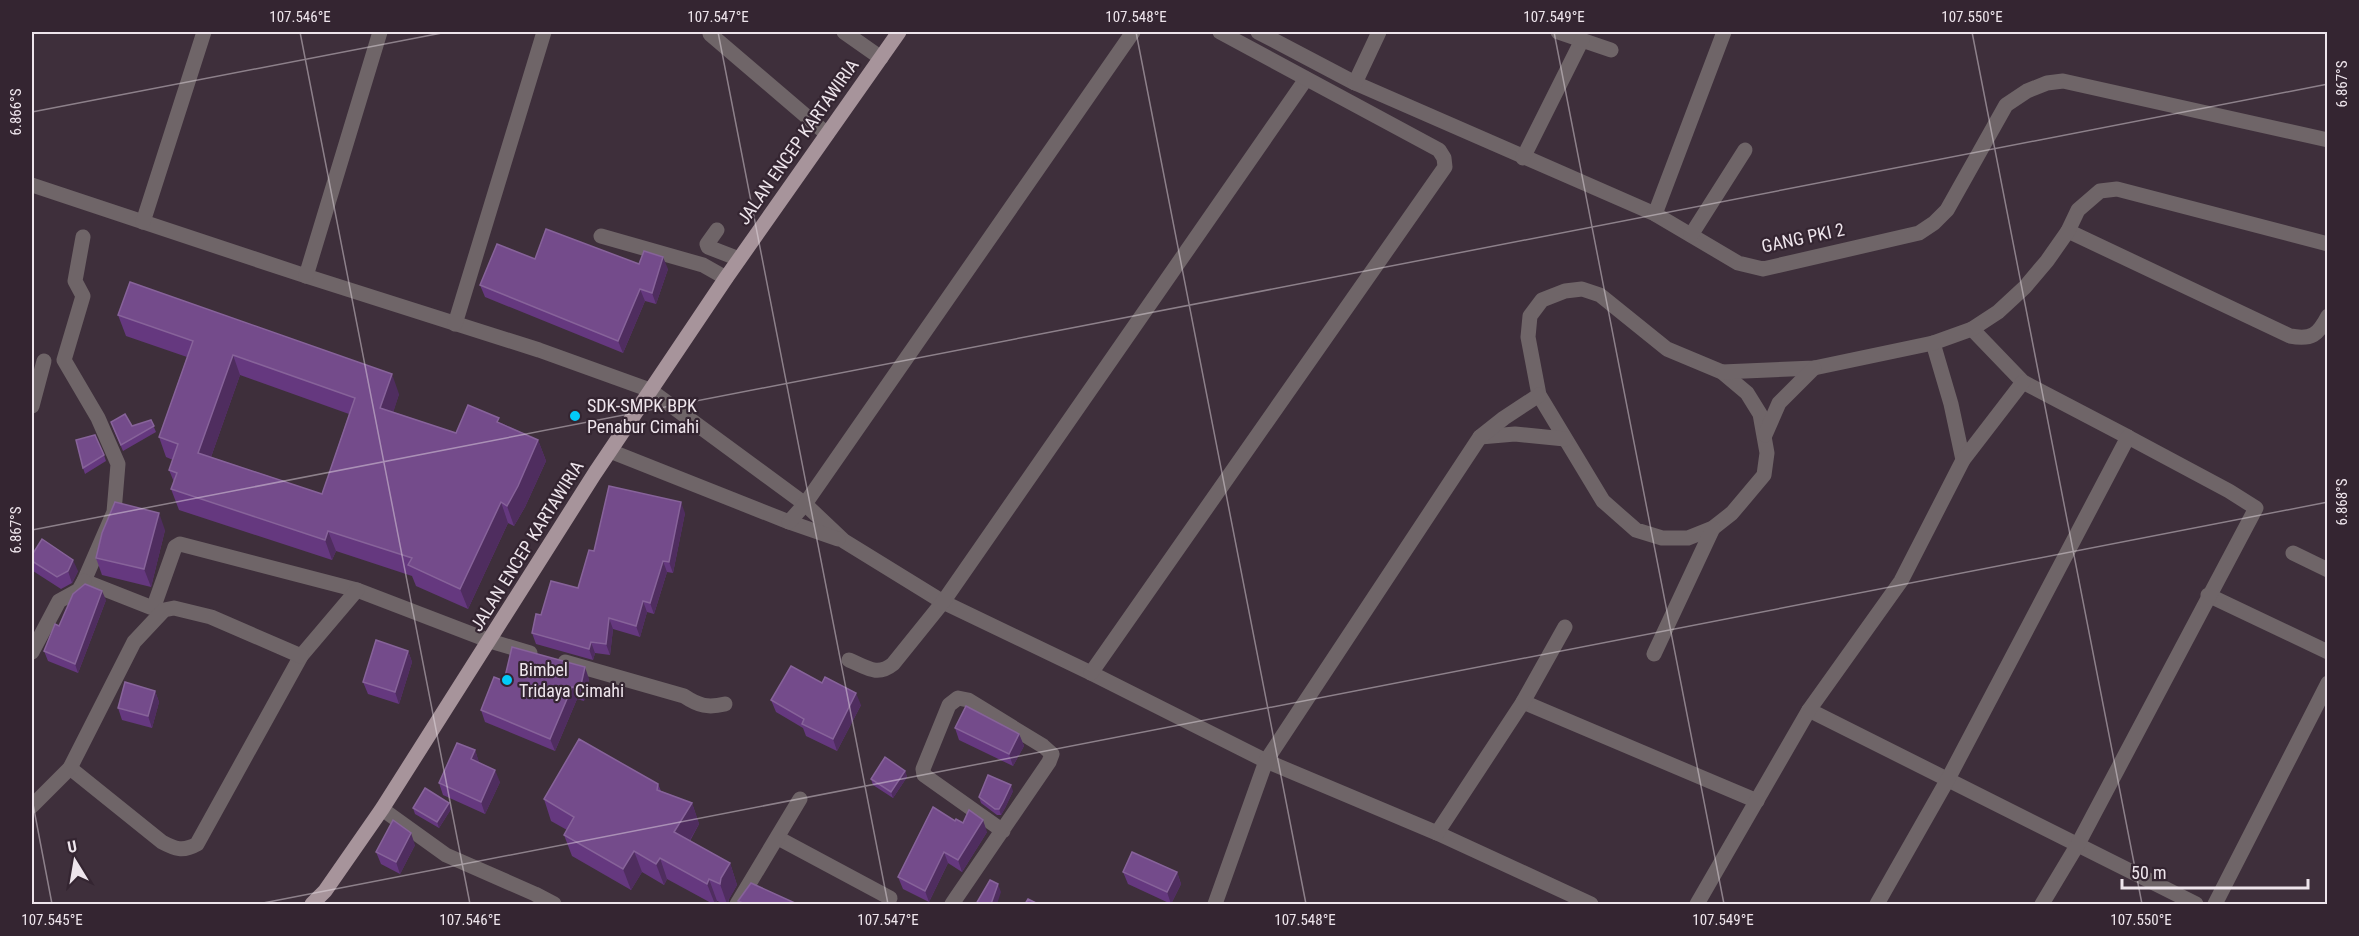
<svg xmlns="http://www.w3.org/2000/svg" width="2359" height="936" font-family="'Roboto Condensed',sans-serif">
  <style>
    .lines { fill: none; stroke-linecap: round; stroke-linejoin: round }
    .street { stroke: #6f6568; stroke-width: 15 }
    .primary { stroke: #a7949b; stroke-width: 15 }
    .wall { fill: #65387f; fill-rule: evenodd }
    .shaded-wall { fill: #4f2d5f }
    .building { fill: #744b8b; stroke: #87639a; stroke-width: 1.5; fill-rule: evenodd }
    .ticks { fill: none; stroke: #eee5ec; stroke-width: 1.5; stroke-opacity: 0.45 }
    .poi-dot { fill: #03cbf9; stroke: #342531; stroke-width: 2 }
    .labels { text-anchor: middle; stroke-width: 4.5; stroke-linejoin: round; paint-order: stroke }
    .street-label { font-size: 18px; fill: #eee5ec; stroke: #342531 }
    .poi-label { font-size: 18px; fill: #eee5ec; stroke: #342531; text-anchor: start }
    .neatline { fill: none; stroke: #eee5ec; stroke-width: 2 }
    .ticks-label { font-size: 15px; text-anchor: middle; fill: #eee5ec }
  </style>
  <rect width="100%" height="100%" fill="#3e2f3b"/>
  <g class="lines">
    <!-- street -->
    <g class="street">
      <polyline points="844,32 881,58"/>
      <polyline points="1258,32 1355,83 1655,214 1738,263 1763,269 1919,233 1934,223 1947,210 2006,105 2027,91 2047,83 2063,81 2328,140"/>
      <polyline points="1558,32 1611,50"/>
      <polyline points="710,34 827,134"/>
      <polyline points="1355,83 1379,32"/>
      <polyline points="1523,158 1582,40"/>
      <polyline points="32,185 306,276 539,350 650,390 805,504 844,541 943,602 1091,673 1266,761 1437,833 1591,904"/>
      <polyline points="1655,214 1724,32"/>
      <polyline points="143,222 204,32"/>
      <polyline points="717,230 707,244 708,247 739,259"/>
      <path d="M 2068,231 L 2290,336 C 2312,340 2318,335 2328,316"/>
      <polyline points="1691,235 1745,150"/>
      <polyline points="601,236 703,265 726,278"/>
      <polyline points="83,237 75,281 83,296 64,360 98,418 118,464 114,512 84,581 150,607 154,606 175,547 180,544 357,590 490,641 530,653"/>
      <polyline points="306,276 380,32"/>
      <polygon points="1582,289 1600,295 1667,349 1722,372 1747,393 1760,414 1767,453 1764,475 1732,513 1713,528 1688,538 1662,538 1636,530 1603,501 1539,395 1528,337 1530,316 1542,300 1565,291"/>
      <polyline points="455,324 544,32"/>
      <polyline points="1972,329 2023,382 2128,437"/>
      <polyline points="1933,343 1951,404 1963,460"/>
      <polyline points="1722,372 1814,368 1933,343 1972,329 1998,312 2025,287 2047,261 2068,231 2078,210 2100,191 2117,189 2328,244"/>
      <polyline points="32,406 44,361"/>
      <polyline points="1765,435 1779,403 1814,368"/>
      <polyline points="1480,437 1515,434 1565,439"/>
      <polyline points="610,451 789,522 838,539"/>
      <polyline points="789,522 805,504 1133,32"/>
      <polyline points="2293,553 2328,570"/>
      <polyline points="2208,595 2328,652"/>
      <polyline points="32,652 59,601 79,590 84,581"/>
      <polyline points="1654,654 1713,528"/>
      <path d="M 849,660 C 866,667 877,677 893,664 L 943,602 L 1306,79"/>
      <path d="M 565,662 L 684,696 C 699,706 708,708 725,704"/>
      <polyline points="1091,673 1445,167 1444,158 1439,150 1220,32"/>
      <polyline points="1523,702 1757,801"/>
      <polyline points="1809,710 2196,904"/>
      <path d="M 70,768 L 162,842 C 175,849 183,852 197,844 L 301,656 L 357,590"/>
      <polyline points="32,806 70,768 134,642 164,610 174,608 211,617 301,656"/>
      <polyline points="382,809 446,855 535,894 554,904"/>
      <polyline points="1437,833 1523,702 1565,627"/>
      <polyline points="778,838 890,898"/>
      <polyline points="737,904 800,799"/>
      <polyline points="952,904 956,898 1049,762 1052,754 1043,746 968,700 958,698 949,705 923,769 924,775 1003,831"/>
      <polyline points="1215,904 1266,761 1480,437 1504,418 1539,395"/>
      <polyline points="1697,904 1809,710 1901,581 1963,460 2023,382"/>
      <polyline points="1877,904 1948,779 2128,437 2229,491 2256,508 2078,844 2042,904"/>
      <polyline points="2215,904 2328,683"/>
    </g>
    <!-- primary -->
    <polyline class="primary" points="312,904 325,891 382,809 595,473 726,278 899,32"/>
  </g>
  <!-- wall -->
  <g class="wall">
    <polygon points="639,264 668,269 656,304 645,301 623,353 485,297 480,285"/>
    <path d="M 118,315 L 399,394 L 393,412 L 456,433 L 501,423 L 538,440 L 546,461 L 525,507 L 514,526 L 508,523 L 468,609 L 416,586 L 412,576 L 336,551 L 332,560 L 179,510 L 171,489 L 174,482 L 169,470 L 173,460 L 166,457 L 159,437 L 187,357 L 126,336 ZM 240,375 L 349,414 L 322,494 L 211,457 Z"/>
    <polygon points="151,420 156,432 123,451 113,428 132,426"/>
    <polygon points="104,455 106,461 85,474 83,468"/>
    <polygon points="685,513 673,573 667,572 654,614 647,612 640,637 613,629 610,655 595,653 593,660 536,644 532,633 541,615 578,588 594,551"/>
    <polygon points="165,530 151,587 102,575 96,558"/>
    <polygon points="32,555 78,571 72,583 61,589 33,571 32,566"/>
    <polygon points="106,600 78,673 48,661 44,651 59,626"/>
    <polygon points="408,651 412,662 399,704 368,694 363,682"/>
    <polygon points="589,679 584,701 577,699 555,751 485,722 481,710 504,681"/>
    <polygon points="155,691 159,702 152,728 122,720 118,708"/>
    <polygon points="771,700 861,705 837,751 806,736 803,728 776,712"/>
    <polygon points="955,728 1019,734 1024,746 1013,766 959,740"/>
    <polygon points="475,750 479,763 500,782 485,814 443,795 439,783"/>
    <polygon points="905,771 907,777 893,798 873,785 871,779"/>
    <polygon points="658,784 661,791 692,803 699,824 690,841 730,863 737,885 729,899 728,904 725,904 717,901 715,904 713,904 667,879 664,885 642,872 631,890 572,856 564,835 567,830 551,821 544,799"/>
    <polygon points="1013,791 1005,808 1001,815 997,815 981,803 979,797"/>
    <polygon points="449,803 451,809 439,828 415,814 413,808"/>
    <polygon points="955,821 963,823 987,832 962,872 948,863 929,902 903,889 898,877"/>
    <polygon points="415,845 400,874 381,864 376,852"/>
    <polygon points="1123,872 1177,872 1181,884 1171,904 1128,884"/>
  </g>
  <!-- shaded-wall -->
  <g class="shaded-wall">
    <polygon points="663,257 668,269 656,304 652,293"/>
    <polygon points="640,289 645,301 623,353 618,341"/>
    <polygon points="233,355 240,375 205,474 198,453"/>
    <polygon points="392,374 399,394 388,429 380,408"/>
    <polygon points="538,440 546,461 525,507 514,526 507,506"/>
    <polygon points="501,502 508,523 468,609 460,589"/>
    <polygon points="681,502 685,513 673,573 669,562"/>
    <polygon points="159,513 165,530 151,587 144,569"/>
    <polygon points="328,531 336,551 332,560 325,540"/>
    <polygon points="73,560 78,571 72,583 68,571"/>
    <polygon points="663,561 667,572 654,614 650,603"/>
    <polygon points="102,591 106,600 78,673 75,664"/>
    <polygon points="643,601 647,612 640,637 636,626"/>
    <polygon points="609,618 613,629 610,655 606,644"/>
    <polygon points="591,642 595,653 593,660 589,649"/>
    <polygon points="408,651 412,662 399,704 395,692"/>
    <polygon points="585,667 589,679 584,701 580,689"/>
    <polygon points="572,687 577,699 555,751 550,739"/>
    <polygon points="155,691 159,702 152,728 148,716"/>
    <polygon points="856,693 861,705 837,751 833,739"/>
    <polygon points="1019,734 1024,746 1013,766 1009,754"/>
    <polygon points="475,750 479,762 476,771 471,759"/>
    <polygon points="495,770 500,782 485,814 481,802"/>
    <polygon points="905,771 907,777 893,798 891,792"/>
    <polygon points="1011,785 1013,791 1005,808 1001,815 999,809"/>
    <polygon points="449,803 451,809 439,828 437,822"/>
    <polygon points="692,803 699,824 682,854 674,832"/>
    <polygon points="983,820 987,832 962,872 958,860"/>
    <polygon points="411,833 415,845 400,874 396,862"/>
    <polygon points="634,851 642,872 631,890 623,869"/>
    <polygon points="944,852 948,863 929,902 925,891"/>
    <polygon points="660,858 667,879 664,885 656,864"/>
    <polygon points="730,863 737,885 729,899 727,904 720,884 721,878"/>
    <polygon points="1177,872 1181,884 1171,904 1167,892"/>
    <polygon points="709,879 717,901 715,904 707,884"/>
    <polygon points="998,884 1001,892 997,904 991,904"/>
  </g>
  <!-- building -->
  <g class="building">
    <polygon points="546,229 639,264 644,251 663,257 652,293 640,289 618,341 480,285 497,244 535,259"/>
    <path d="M 130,282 L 392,374 L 380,408 L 456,433 L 468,405 L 499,418 L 497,422 L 538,440 L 518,486 L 507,506 L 501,502 L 460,589 L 408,565 L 412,558 L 328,531 L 325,540 L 171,489 L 177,473 L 169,470 L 178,444 L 159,437 L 193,341 L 118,315 ZM 233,355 L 355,398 L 322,494 L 198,453 Z"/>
    <polygon points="125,414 132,426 151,420 154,426 121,445 111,422"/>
    <polygon points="95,435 104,455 83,468 76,440"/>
    <polygon points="609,486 681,502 669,562 663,561 650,603 643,601 636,626 609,618 606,644 591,642 589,649 532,633 536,614 541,615 551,581 578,588 589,550 594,551"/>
    <polygon points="115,502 159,513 144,569 96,558 102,533"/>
    <polygon points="42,539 73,560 68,571 57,577 32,561 32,555"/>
    <polygon points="85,584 102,591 75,664 44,651 55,624 59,626 73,594"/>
    <polygon points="376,640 408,651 395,692 363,682"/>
    <polygon points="512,647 585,667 580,689 572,687 550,739 481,710 494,677 504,681"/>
    <polygon points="791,666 822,683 825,677 856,693 833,739 802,724 804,719 771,700"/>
    <polygon points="125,682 155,691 148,716 118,708"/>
    <polygon points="966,706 1019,734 1009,754 955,728"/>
    <polygon points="579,739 658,784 657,790 692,803 674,832 730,863 721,878 720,884 709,879 707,884 660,858 656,864 634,851 623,869 564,835 574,817 544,799"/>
    <polygon points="457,743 475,750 471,759 495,770 481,802 439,783"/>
    <polygon points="885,757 905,771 891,792 871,779"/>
    <polygon points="988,775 1011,785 1003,802 999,809 995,809 979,797"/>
    <polygon points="425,788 449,803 437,822 413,808"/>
    <polygon points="933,807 955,821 956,819 963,823 969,810 983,820 958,860 944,852 925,891 898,877"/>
    <polygon points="393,820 411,833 396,862 376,852"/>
    <polygon points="1132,852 1177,872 1167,892 1123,872"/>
    <polygon points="990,880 998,884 991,904 976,904"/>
    <polygon points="751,883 797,904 745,904 738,901"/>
    <polygon points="1028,899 1038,904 1025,904"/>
  </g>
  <!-- ticks -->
  <path class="ticks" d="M 300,32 L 470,904M 718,32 L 888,904M 1136,32 L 1306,904M 1554,32 L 1724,904M 1972,32 L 2142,904M 32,112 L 447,32M 32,530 L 2328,84M 32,799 L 52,904M 258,904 L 2328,502"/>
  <!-- markers -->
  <g class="poi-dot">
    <circle cx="575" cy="416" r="6"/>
    <circle cx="507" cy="680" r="6"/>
  </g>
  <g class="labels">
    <!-- street labels -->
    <g class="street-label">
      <text transform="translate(798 142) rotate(-55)" y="6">JALAN ENCEP KARTAWIRIA</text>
      <text transform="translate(1803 238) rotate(-12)" y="6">GANG PKI 2</text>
      <text transform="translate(527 546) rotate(-58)" y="6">JALAN ENCEP KARTAWIRIA</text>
    </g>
    <!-- poi labels -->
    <g class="poi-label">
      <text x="587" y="412">SDK-SMPK BPK<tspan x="587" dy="21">Penabur Cimahi</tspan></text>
      <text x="519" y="676">Bimbel<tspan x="519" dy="21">Tridaya Cimahi</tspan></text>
    </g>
  </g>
  <!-- border -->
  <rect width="2359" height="936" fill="none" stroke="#342531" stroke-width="66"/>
  <!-- north arrow -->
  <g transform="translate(75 861) rotate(349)" stroke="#342531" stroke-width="4.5" paint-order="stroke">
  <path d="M0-4.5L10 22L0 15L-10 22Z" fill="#eee5ec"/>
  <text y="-9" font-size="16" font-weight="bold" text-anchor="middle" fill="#eee5ec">U</text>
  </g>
  <!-- scale -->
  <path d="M2122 879v9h186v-9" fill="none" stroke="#eee5ec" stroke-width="3"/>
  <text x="2131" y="879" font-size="18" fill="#eee5ec" stroke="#342531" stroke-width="4.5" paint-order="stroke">50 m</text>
  <rect x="33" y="33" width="2293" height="870" class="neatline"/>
  <g class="ticks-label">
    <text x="300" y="22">107.546°E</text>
    <text x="718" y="22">107.547°E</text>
    <text x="1136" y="22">107.548°E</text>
    <text x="1554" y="22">107.549°E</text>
    <text x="1972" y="22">107.550°E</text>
    <text transform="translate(2342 84) rotate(-90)" y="5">6.867°S</text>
    <text transform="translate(16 112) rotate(-90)" y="5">6.866°S</text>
    <text transform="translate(2342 502) rotate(-90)" y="5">6.868°S</text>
    <text transform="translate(16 530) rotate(-90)" y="5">6.867°S</text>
    <text x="52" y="925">107.545°E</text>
    <text x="470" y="925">107.546°E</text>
    <text x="888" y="925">107.547°E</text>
    <text x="1305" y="925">107.548°E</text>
    <text x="1723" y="925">107.549°E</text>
    <text x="2141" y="925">107.550°E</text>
  </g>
</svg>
